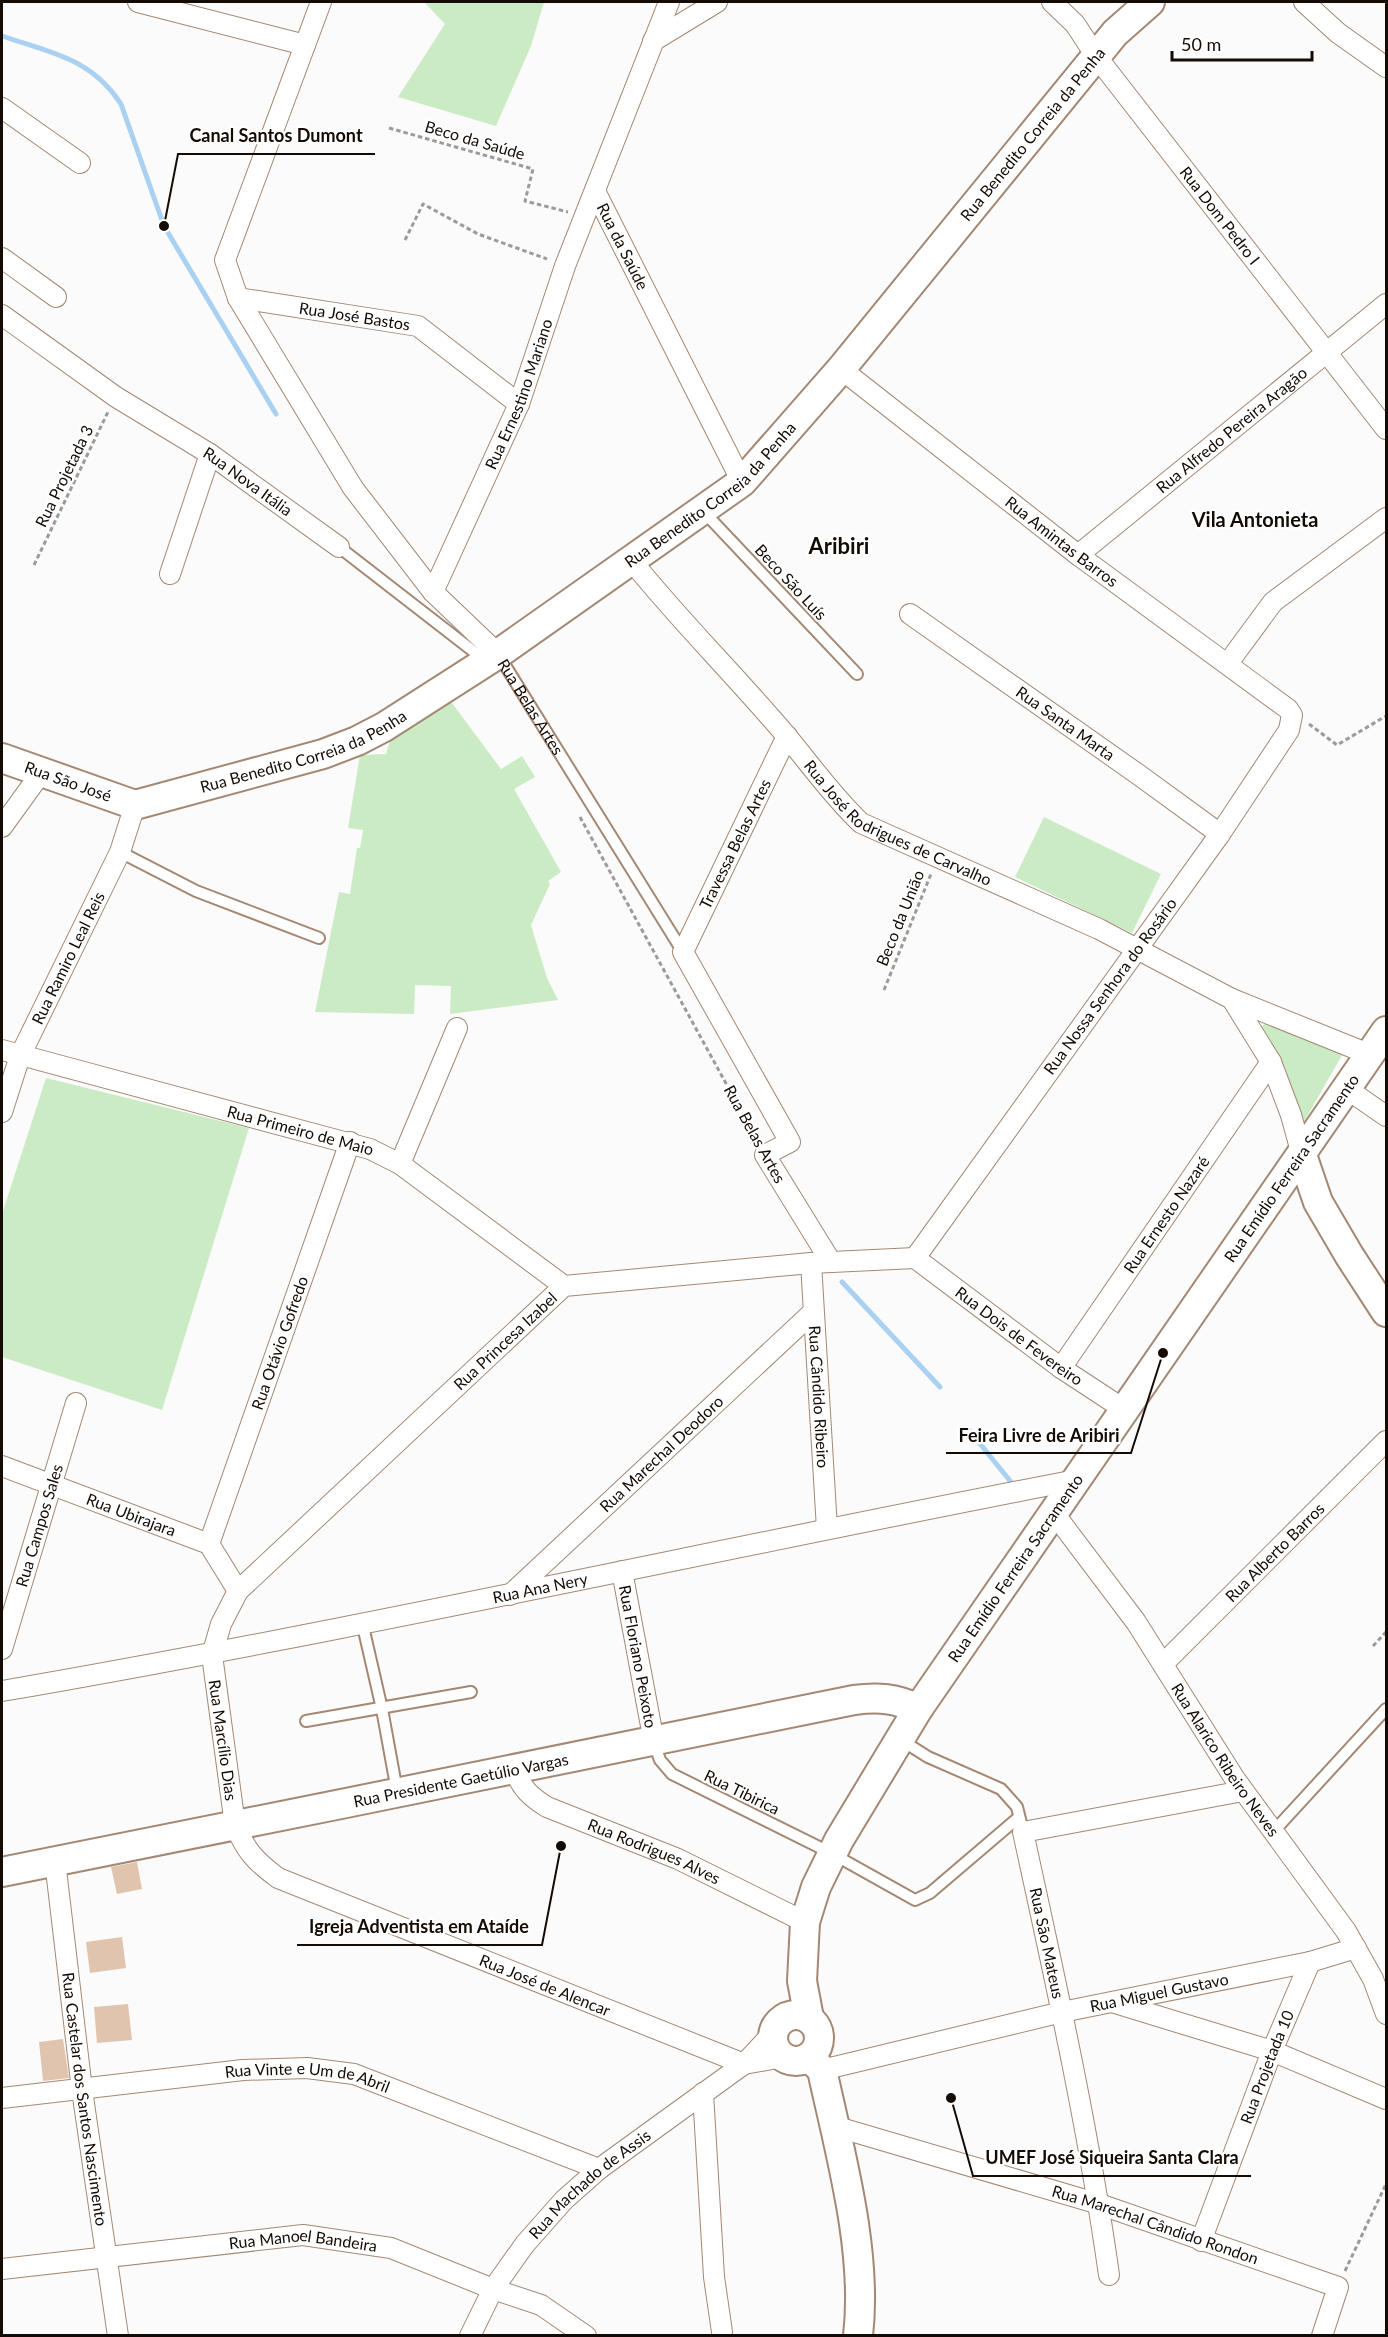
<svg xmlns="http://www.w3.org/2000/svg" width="1388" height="2337" font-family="Lato,sans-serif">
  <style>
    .green { fill: #cbebc5 }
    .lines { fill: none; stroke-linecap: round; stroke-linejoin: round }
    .stream { stroke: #abd1f2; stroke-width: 5 }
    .building { fill: #e1c4ae }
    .lane-casing { stroke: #a48873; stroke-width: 14 }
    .street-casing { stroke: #a48873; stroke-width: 22 }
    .secondary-casing { stroke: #a48873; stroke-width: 32 }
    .path { stroke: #9e9a98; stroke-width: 3; stroke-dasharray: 4.5 3; stroke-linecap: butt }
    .lane { stroke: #fff; stroke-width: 10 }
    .street { stroke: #fff; stroke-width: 20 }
    .secondary { stroke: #fff; stroke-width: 28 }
    .labels { text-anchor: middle; stroke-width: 4.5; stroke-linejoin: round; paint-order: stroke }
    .street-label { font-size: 16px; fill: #140b04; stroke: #fff }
    .quarter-label { font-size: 20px; font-weight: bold; fill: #140b04; stroke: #fff }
    .district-label { font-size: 22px; font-weight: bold; fill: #140b04; stroke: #fff }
    .leader { fill: none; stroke: #140b04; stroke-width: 2 }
    .callout-dot { fill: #140b04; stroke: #fff; stroke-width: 2 }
    .callout-label { font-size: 18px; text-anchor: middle; font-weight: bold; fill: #140b04; stroke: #fff; stroke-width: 4.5; stroke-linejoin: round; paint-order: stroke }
  </style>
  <rect width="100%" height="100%" fill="#fbfbfb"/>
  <!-- green -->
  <g class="green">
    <polygon points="424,2 544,2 531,46 496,126 398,97 445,24"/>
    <polygon points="449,699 501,769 522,756 535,777 514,789 561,872 548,881 550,884 531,925 547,978 558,1000 450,1014 451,986 415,985 414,1014 315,1012 339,892 350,894 357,848 360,848 363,830 348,828 360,755 386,754 391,737"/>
    <polygon points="1044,817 1161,874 1132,933 1015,877"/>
    <polygon points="1271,1018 1345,1050 1301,1127 1259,1029"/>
    <polygon points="46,1078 249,1128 162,1410 2,1357 2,1214"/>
  </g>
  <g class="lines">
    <!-- stream -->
    <g class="stream">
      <path d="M 2,36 C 51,53 91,58 121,104 L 164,226 L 276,414"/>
      <polyline points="842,1282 940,1387"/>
      <polyline points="968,1429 1011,1482"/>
    </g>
  </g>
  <!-- building -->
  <g class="building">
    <polygon points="137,1862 142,1889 117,1894 111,1867"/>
    <polygon points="122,1937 126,1968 90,1973 86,1942"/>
    <polygon points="128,2004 132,2040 97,2043 94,2007"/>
    <polygon points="63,2039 69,2078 43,2081 39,2042"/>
  </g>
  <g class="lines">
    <defs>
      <g id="lane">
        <polyline points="703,511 857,674"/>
        <polyline points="339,547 486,661"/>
        <path id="s1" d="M 498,654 L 683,952"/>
        <polyline points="120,852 196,891 319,938"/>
        <polyline points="362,1622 382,1709 397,1791"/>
        <polyline points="306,1721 471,1692"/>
        <polyline points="901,1740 928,1757 1001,1789 1017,1807 1021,1823"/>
        <polyline points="654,1743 660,1760 672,1774 831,1853 915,1900 930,1893 1019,1817"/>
        <polyline points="1273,1832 1386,1709"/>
      </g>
      <g id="street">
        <polyline points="138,2 305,45"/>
        <polyline points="321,2 225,260 238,298 353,488 433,592 498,654"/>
        <path id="s2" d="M 1052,2 L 1075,24 L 1096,56 L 1386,429"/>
        <polyline points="1304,2 1338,33 1386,67"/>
        <polyline points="653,41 717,2"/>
        <polyline points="2,108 80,163"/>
        <path id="s3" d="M 595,191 L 742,482"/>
        <polyline points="2,258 56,297"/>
        <path id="s4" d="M 238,298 L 418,326 L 519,404"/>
        <path id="s5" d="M 2,315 L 116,397 L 210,454 L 339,547"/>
        <path id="s6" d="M 841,369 L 1078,555 L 1288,709 L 1292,715 L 1289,730 L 1220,834 L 915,1258"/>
        <path id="s7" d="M 1078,555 L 1386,304"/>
        <path id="s8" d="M 631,560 C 675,615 725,665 771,718 C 802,752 827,791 861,823 L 1099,929 L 1232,999 L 1371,1055"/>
        <polyline points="170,574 210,454"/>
        <path id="s9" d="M 433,592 L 519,404 L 565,266 L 669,2"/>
        <path id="s10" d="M 910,614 L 1139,775 L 1220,834"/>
        <polyline points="1228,663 1273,602 1386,518"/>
        <polyline points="787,736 683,952 790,1142 765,1155 831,1262"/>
        <polyline points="2,827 41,773"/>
        <polyline points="1232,999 1271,1062 1291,1115 1302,1155"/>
        <path id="s11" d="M 2,1050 L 370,1149 L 400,1164 L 564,1286"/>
        <polyline points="1347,1089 1386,1116"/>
        <path id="s12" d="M 2,1112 L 20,1056 L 120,852 L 135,805"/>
        <polyline points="400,1164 457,1028"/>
        <path id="s13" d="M 915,1258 L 1061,1368 L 1125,1410"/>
        <path id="s14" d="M 811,1263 L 827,1529"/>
        <path id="s15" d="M 1061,1368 L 1271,1062"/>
        <path id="s16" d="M 2,1466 L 209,1544 L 238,1591"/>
        <path id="s17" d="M 1053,1512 L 1136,1622 L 1235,1779 L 1346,1931 L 1373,1979 L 1386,2014"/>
        <path id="s18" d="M 209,1544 L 350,1142"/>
        <path id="s19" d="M 622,1571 L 654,1742"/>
        <path id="s20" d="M 510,1595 L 812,1313"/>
        <path id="s21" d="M 2,1649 L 76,1403"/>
        <path id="s22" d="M 1163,1664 L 1386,1441"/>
        <path id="s23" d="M 2,1691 C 361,1629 718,1549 1076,1480"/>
        <path id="s24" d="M 515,1771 C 522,1789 531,1797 547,1807 L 678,1859 L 805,1922"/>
        <path id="s25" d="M 55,1861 L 82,2090 L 118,2336"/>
        <polyline points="1115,2003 1272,2051 1386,2099"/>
        <path id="s26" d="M 744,2064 L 278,1878 C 255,1861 246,1851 235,1825 L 212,1655 L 221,1624 L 238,1591 L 564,1286 L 811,1263 L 915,1258"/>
        <polyline points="744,2064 783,2057"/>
        <path id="s27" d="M 822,2070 L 1062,2012 L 1310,1962 L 1356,1948"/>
        <polyline points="703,2093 714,2277 722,2332"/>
        <path id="s28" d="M 2,2098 L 243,2070 L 307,2068 L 354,2074 L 599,2169"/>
        <path id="s29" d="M 834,2126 L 1099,2204 L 1338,2287 L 1322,2336"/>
        <path id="s30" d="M 1201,2241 L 1272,2051 L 1310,1962"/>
        <path id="s31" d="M 2,2269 L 303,2235 L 391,2248 L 493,2289 L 541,2305 L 586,2336"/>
        <path d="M 1109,2275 C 1088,2126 1055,1979 1023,1832 L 1243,1791"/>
        <path id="s32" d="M 470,2336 L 493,2289 L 525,2244 L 564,2200 L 599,2169 L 744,2064 L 773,2033"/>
      </g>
      <g id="secondary">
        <path id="s33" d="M 2,758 L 135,805 L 323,754 L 357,741 L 384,727 L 498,654 L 742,482 L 841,369 L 1115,33 L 1150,2"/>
        <polyline points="1302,1155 1318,1202 1349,1255 1386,1312"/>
        <path id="s34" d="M 2,1872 C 286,1814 570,1760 854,1700 C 878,1697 896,1698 918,1709"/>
        <circle cx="796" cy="2038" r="23"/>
        <path id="s35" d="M 809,2018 L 802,1981 L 805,1922 L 816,1887 L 839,1840 L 918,1709 L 1386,1031"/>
        <path d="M 809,2057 L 822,2070 C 840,2153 868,2251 858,2336"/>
      </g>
    </defs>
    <!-- lane casing -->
    <use href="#lane" class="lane-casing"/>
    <!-- street casing -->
    <use href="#street" class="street-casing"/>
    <!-- secondary casing -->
    <use href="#secondary" class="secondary-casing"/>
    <!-- path -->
    <g class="path">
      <polyline points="389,128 533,169 525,201 568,212"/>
      <polyline points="405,240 423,204 478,234 547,259"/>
      <polyline points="34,565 108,412"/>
      <polyline points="1309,724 1337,745 1386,716"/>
      <polyline points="580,817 757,1140"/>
      <polyline points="884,990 931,874"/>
      <polyline points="1373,1646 1386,1632"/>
      <polyline points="1345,2271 1386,2184"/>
    </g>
    <!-- lane -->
    <use href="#lane" class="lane"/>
    <!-- street -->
    <use href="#street" class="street"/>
    <!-- secondary -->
    <use href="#secondary" class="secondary"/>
  </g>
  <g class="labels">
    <!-- street labels -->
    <g class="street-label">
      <text dy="6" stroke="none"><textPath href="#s33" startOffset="1290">Rua Benedito Correia da Penha</textPath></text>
      <text transform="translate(475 140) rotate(16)" y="6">Beco da Saúde</text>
      <text dy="6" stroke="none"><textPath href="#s2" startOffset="272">Rua Dom Pedro I</textPath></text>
      <text dy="6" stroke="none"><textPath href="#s3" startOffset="62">Rua da Saúde</textPath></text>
      <text dy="6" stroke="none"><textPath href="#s4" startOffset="118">Rua José Bastos</textPath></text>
      <text dy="6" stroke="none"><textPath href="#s9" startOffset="216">Rua Ernestino Mariano</textPath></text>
      <text dy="6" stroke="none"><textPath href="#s7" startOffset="198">Rua Alfredo Pereira Aragão</textPath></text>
      <text transform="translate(64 476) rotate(-64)" y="6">Rua Projetada 3</text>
      <text dy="6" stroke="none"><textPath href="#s5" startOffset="297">Rua Nova Itália</textPath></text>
      <text dy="6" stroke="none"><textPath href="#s33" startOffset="804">Rua Benedito Correia da Penha</textPath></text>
      <text dy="6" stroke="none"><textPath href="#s6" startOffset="280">Rua Amintas Barros</textPath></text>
      <text transform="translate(791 582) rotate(47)" y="6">Beco São Luís</text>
      <text dy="6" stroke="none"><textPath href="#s1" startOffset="62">Rua Belas Artes</textPath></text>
      <text dy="6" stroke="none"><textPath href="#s10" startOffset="190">Rua Santa Marta</textPath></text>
      <text dy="6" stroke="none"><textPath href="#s33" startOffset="318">Rua Benedito Correia da Penha</textPath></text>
      <text dy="6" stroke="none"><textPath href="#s33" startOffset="70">Rua São José</textPath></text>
      <text dy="6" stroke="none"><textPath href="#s8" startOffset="380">Rua José Rodrigues de Carvalho</textPath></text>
      <text transform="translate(735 844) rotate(-64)" y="6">Travessa Belas Artes</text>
      <text transform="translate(900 918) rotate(-68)" y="6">Beco da União</text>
      <text dy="6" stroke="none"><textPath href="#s12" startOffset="168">Rua Ramiro Leal Reis</textPath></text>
      <text transform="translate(1110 986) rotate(-54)" y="6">Rua Nossa Senhora do Rosário</text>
      <text dy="6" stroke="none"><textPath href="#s11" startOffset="309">Rua Primeiro de Maio</textPath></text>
      <text transform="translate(755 1134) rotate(61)" y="6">Rua Belas Artes</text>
      <text dy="6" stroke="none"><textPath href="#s35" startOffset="996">Rua Emídio Ferreira Sacramento</textPath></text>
      <text dy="6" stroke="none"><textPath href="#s15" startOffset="186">Rua Ernesto Nazaré</textPath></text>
      <text dy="6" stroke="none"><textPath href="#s13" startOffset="130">Rua Dois de Fevereiro</textPath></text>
      <text dy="6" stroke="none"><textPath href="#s26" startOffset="1178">Rua Princesa Izabel</textPath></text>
      <text dy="6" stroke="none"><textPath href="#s18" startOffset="213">Rua Otávio Gofredo</textPath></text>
      <text dy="6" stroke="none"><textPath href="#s14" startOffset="134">Rua Cândido Ribeiro</textPath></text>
      <text dy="6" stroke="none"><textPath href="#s20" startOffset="207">Rua Marechal Deodoro</textPath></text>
      <text dy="6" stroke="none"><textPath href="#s16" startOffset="138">Rua Ubirajara</textPath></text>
      <text dy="6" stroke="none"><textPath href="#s21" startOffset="129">Rua Campos Sales</textPath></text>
      <text dy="6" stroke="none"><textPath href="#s22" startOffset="158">Rua Alberto Barros</textPath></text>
      <text dy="6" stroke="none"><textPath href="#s35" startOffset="510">Rua Emídio Ferreira Sacramento</textPath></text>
      <text dy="6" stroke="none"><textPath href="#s23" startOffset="548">Rua Ana Nery</textPath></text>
      <text dy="6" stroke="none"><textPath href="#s19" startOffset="87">Rua Floriano Peixoto</textPath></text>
      <text transform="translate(223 1740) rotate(82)" y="6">Rua Marcílio Dias</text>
      <text dy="6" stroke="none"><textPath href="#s17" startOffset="302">Rua Alarico Ribeiro Neves</textPath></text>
      <text dy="6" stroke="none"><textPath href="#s34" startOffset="468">Rua Presidente Gaetúlio Vargas</textPath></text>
      <text transform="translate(742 1792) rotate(26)" y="6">Rua Tibirica</text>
      <text dy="6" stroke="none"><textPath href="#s24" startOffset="165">Rua Rodrigues Alves</textPath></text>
      <text transform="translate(1047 1943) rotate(78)" y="6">Rua São Mateus</text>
      <text transform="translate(545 1985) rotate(22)" y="6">Rua José de Alencar</text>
      <text dy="6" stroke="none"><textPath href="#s27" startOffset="346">Rua Miguel Gustavo</textPath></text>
      <text dy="6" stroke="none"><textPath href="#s30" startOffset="186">Rua Projetada 10</textPath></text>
      <text dy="6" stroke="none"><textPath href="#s28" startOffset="308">Rua Vinte e Um de Abril</textPath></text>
      <text dy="6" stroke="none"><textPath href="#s25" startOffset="240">Rua Castelar dos Santos Nascimento</textPath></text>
      <text dy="6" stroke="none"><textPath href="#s32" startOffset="196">Rua Machado de Assis</textPath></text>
      <text dy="6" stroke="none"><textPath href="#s29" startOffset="336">Rua Marechal Cândido Rondon</textPath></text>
      <text dy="6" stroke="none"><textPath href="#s31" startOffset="303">Rua Manoel Bandeira</textPath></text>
    </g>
    <!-- quarter labels -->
    <g class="quarter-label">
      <text x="1255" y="527">Vila Antonieta</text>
    </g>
    <!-- district labels -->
    <g class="district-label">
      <text x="839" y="554">Aribiri</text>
    </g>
  </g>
  <!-- callouts -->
  <path class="leader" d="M164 226L178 154H375M1163 1353L1131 1453H946M561 1846L542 1945H297M951 2098L973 2176H1251"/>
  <g class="callout-dot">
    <circle cx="164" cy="226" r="6"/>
    <circle cx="1163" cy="1353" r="6"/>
    <circle cx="561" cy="1846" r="6"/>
    <circle cx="951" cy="2098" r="6"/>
  </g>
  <g class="callout-label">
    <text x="276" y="142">Canal Santos Dumont</text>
    <text x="1039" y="1442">Feira Livre de Aribiri</text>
    <text x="419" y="1933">Igreja Adventista em Ataíde</text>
    <text x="1112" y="2164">UMEF José Siqueira Santa Clara</text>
  </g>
  <!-- border -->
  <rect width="1388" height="2337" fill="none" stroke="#140b04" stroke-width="6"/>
  <!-- scale -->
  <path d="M1172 51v9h140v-9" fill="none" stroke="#140b04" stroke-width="3"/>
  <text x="1181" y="51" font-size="18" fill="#140b04" stroke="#ffffff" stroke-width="4.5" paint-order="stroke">50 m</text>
</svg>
